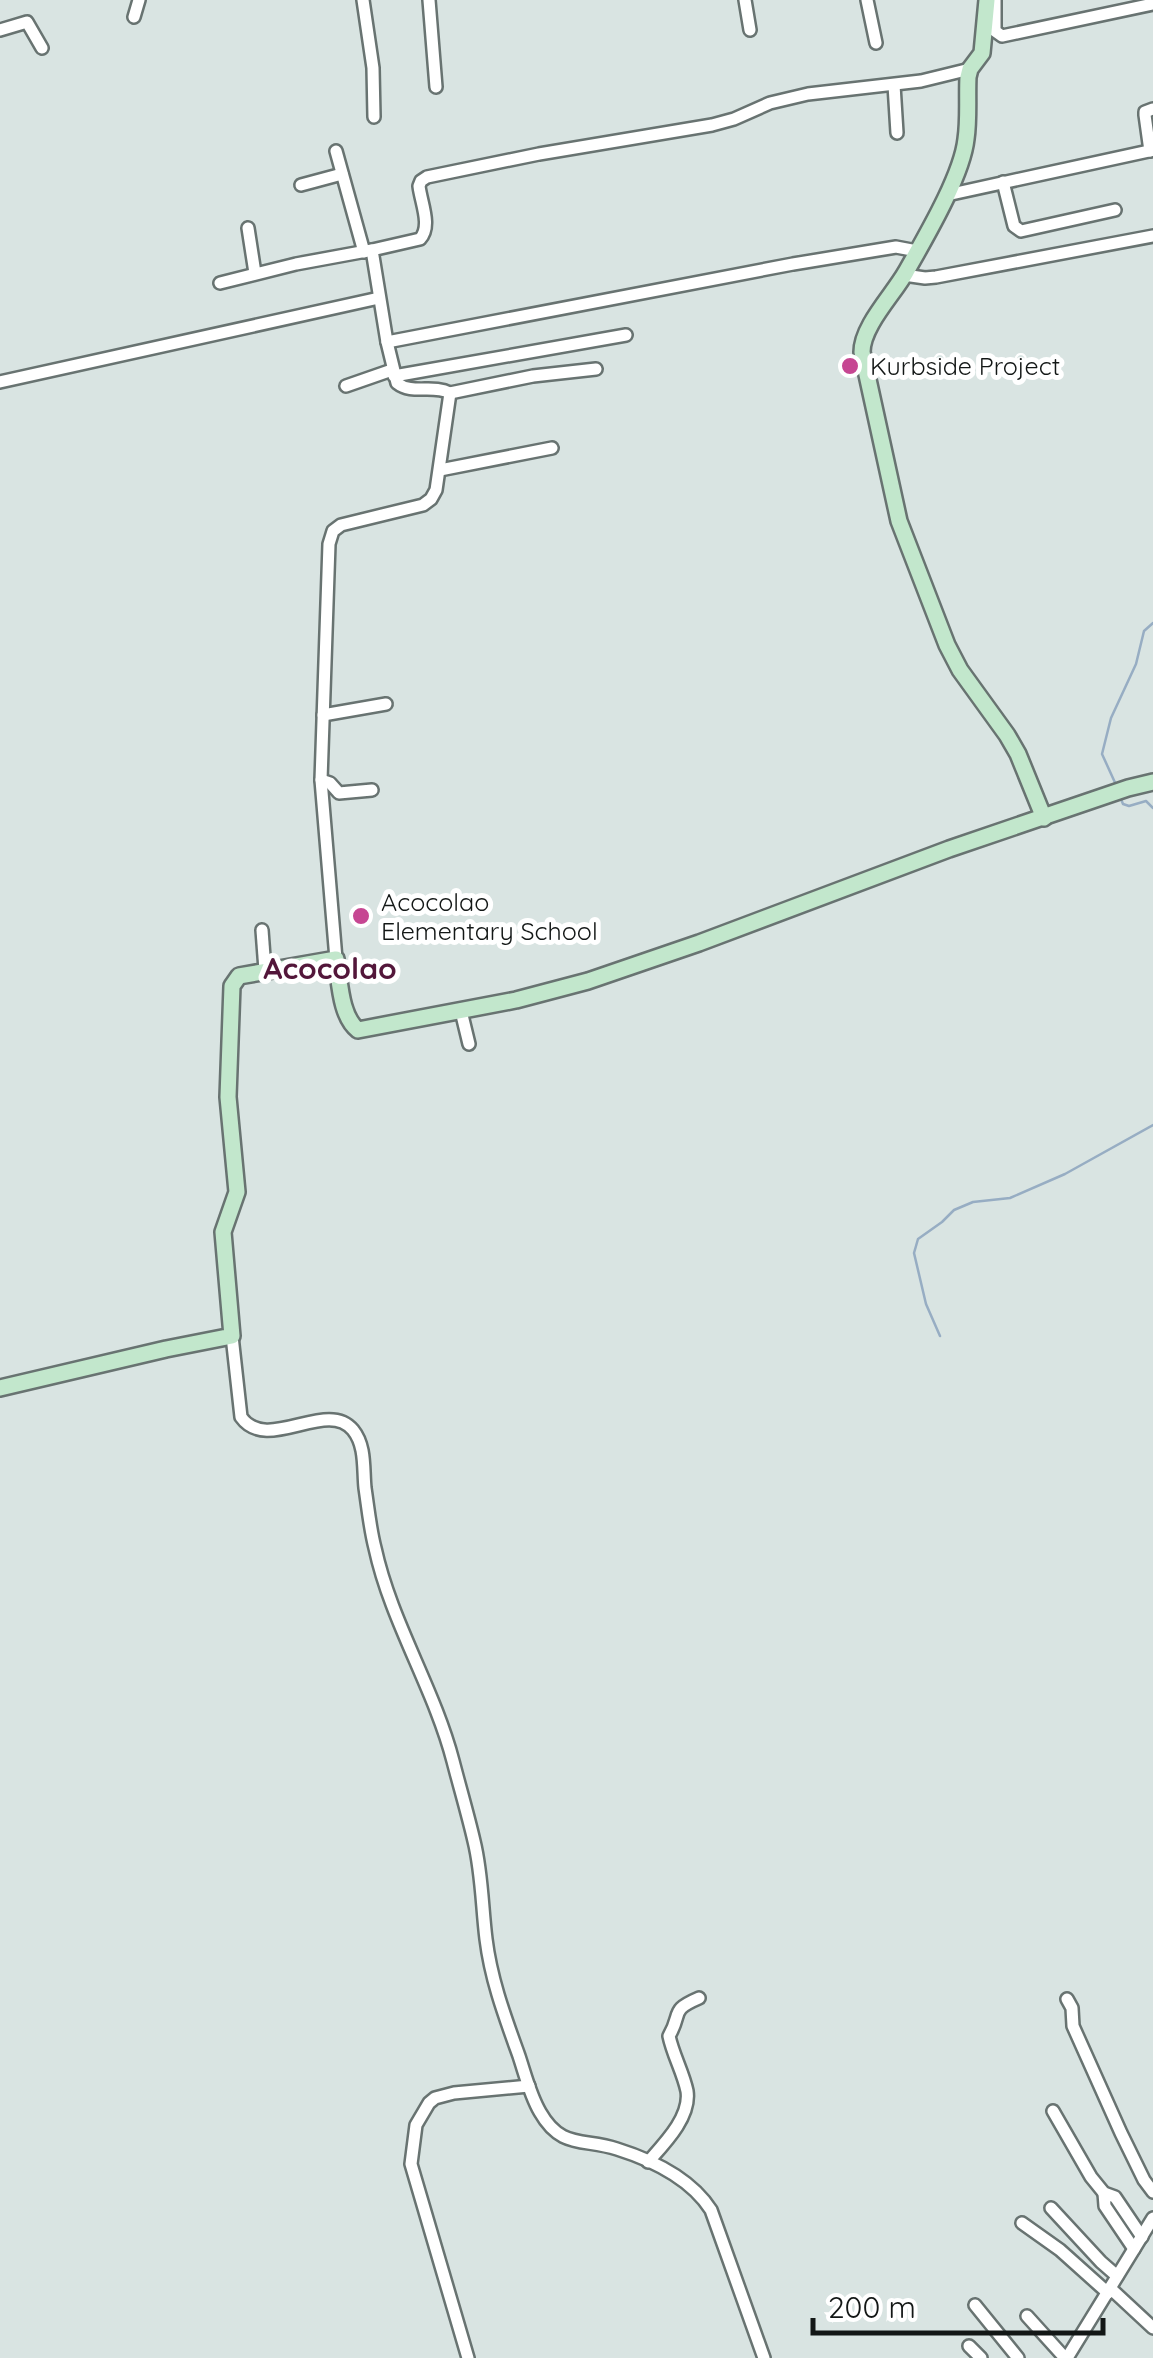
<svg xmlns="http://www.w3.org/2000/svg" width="1153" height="2358" font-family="Quicksand,sans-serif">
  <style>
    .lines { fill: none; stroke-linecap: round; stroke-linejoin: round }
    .stream { stroke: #97adc3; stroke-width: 2.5 }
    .street-casing { stroke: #687371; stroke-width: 16 }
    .secondary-casing { stroke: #687371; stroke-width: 20 }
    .street { stroke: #fff; stroke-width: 11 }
    .secondary { stroke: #c2e7cc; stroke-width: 15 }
    .poi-dot { fill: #c64692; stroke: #fff; stroke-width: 4 }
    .labels { text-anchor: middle; stroke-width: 10; stroke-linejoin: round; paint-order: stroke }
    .poi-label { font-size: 25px; fill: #131716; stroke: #fff; text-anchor: start }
    .quarter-label { font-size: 30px; font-weight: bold; fill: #53163a; stroke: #fff }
  </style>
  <rect width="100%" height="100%" fill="#d9e4e2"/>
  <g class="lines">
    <!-- stream -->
    <g class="stream">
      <polyline points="1117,787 1102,754 1111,718 1136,664 1144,631 1153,623"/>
      <polyline points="1121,799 1123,804 1129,806 1146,801 1153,808"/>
      <polyline points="940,1336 926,1304 914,1253 918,1239 942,1222 954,1210 973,1202 1010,1198 1065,1174 1153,1125"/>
    </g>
    <defs>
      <g id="street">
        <polyline points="363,0 373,68 374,117"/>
        <polyline points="429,0 436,87"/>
        <polyline points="745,0 750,30"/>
        <polyline points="867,0 876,43"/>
        <polyline points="995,0 995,31 1002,36 1153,4"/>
        <polyline points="134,17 139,0"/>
        <polyline points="0,30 27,22 42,48"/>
        <polyline points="894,85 897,133"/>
        <polyline points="336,151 364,252"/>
        <polyline points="1150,151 1145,115 1145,112 1153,109"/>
        <polyline points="1003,182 1014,226 1021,231 1115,210"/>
        <polyline points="301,185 342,174"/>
        <polyline points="947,195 1153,150"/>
        <polyline points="248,228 255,273"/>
        <polyline points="904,275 925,278 936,277 1153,236"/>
        <polyline points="220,283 296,264 372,250"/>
        <polyline points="387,342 793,264 896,247 917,251"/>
        <polyline points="394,376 626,335"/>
        <polyline points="0,382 379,298"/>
        <polyline points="346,386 392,370"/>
        <polyline points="450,393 533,376 596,369"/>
        <polyline points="440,470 552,448"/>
        <polyline points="323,715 386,704"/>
        <polyline points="321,780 330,783 339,793 372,790"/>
        <polyline points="262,930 265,970"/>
        <path d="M 336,959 L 321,780 L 329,544 L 333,531 L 341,525 L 423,505 L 431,499 L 436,490 L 450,393 C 433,384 412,395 397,383 L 387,342 L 372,250 L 420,239 C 432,226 421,203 419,186 L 421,181 L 427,177 L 539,154 L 712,125 L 734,119 L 770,103 L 808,94 L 921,81 L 970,69"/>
        <polyline points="461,1011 469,1044"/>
        <path d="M 232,1336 L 241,1417 C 267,1454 327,1398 353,1430 C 366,1446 363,1469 365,1488 C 368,1508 370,1529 375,1548 C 391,1622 434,1688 453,1761 C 460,1788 468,1815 474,1841 C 482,1873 482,1907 486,1939 C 491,1980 505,2017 519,2056 C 525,2074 530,2095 540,2112 C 561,2149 583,2138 617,2149 C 652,2160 691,2179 711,2210 L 764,2358"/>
        <polyline points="1067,1999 1072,2008 1073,2026 1121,2133 1144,2180 1153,2192"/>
        <polyline points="1053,2111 1091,2177 1104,2193 1115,2197 1142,2237"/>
        <path d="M 648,2162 C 664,2144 691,2117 687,2091 C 683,2072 673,2055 669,2036 C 683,2012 669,2011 699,1998"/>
        <polyline points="1104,2193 1105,2206 1134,2249"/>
        <polyline points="1051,2208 1101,2262 1117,2276"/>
        <polyline points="1022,2223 1060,2250 1108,2293"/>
        <polyline points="1110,2288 1153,2328"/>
        <polyline points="975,2305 1018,2358"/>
        <polyline points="1027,2316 1065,2358"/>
        <polyline points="969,2346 981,2358"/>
        <polyline points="468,2358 411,2164 416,2125 429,2103 435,2098 454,2093 529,2086"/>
        <polyline points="1067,2358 1153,2218"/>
      </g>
      <g id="secondary">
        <path d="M 987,0 L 982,53 L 970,69 L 968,77 C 967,97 969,119 966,139 C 962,176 925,238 906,272 C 893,295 862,326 862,352 L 899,521 L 947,645 L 960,670 L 1007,735 L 1018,754 L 1044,818"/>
        <path d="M 0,1388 L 166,1349 L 232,1336 L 223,1232 L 237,1192 L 228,1097 L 232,986 L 239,976 L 336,959 C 340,981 340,1016 358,1030 L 516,1000 L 588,981 L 699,943 L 949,849 L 1128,788 L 1153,782"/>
      </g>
    </defs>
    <!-- street casing -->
    <use href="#street" class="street-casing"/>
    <!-- secondary casing -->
    <use href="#secondary" class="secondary-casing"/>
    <!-- street -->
    <use href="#street" class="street"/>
    <!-- secondary -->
    <use href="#secondary" class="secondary"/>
  </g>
  <!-- markers -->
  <g class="poi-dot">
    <circle cx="850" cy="366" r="10"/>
    <circle cx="361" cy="916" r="10"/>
  </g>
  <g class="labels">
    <!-- poi labels -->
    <g class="poi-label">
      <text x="870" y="375">Kurbside Project</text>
      <text x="381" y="911">Acocolao<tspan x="381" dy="29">Elementary School</tspan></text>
    </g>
    <!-- quarter labels -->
    <g class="quarter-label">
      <text x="330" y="979">Acocolao</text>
    </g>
  </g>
  <!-- scale -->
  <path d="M813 2318v15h290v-15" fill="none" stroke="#131716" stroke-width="5"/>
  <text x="828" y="2318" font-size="30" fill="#131716" stroke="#ffffff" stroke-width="8" paint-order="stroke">200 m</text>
</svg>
